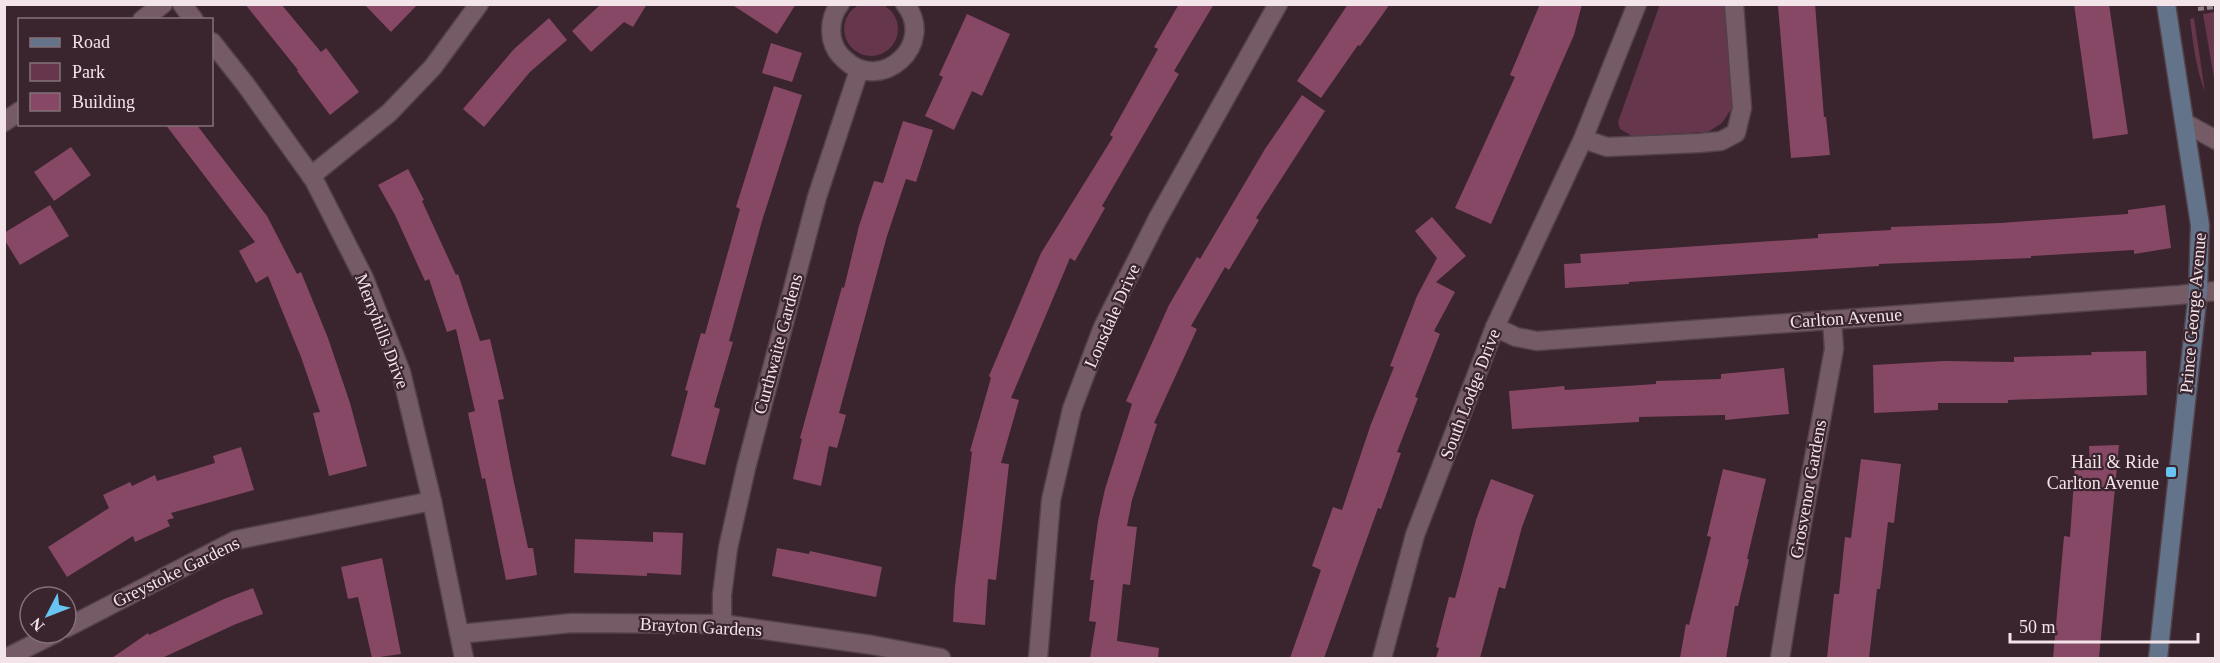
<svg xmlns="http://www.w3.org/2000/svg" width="2220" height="663" font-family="'Times New Roman',serif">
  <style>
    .green { fill: #65364c }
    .building { fill: #874865 }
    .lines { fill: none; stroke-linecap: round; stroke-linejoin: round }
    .street-casing { stroke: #534149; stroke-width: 21 }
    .secondary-casing { stroke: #534149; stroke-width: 21 }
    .path { stroke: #917f86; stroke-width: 4; stroke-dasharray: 6 3; stroke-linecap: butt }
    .street { stroke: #755b66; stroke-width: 18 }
    .secondary { stroke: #62738a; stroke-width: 18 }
    .poi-dot { fill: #68c4f0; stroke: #3a242e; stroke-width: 2 }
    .labels { text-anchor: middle; stroke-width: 4.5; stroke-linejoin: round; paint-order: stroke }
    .street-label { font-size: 18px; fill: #f3e4e9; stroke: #3a242e }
    .poi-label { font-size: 18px; fill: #f3e4e9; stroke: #3a242e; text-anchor: end }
  </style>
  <rect width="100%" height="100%" fill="#3a242e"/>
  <!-- green -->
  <g class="green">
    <circle cx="871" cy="29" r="27"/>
    <polygon points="1660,4 1724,5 1732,108 1722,123 1708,132 1632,136 1620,129 1618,122"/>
    <polygon points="2215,12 2216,12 2215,84 2203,14"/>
    <path d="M 2194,18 L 2205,92 C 2196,69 2193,43 2190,19 Z"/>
  </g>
  <!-- building -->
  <g class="building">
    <polygon points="245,4 281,4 321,52 326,48 359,92 330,115 297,71 298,70"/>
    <polygon points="364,4 418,4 391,32"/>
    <polygon points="598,4 647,4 633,27 624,22 591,52 572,31 599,6"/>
    <polygon points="731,4 796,4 777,34"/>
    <polygon points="1179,4 1214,4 1174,71 1179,74 1102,206 1105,208 1075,261 1070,258 1011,398 1019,400 1001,463 1009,464 996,580 988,579 985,625 953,622 955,586 972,452 970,451 991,378 989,376 1041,253 1113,137 1110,135 1158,49 1154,47"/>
    <polygon points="1348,4 1390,4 1360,46 1358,45 1321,98 1297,81"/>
    <polygon points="1540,4 1582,4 1574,35 1491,224 1455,208 1515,77 1510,75"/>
    <polygon points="1797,4 1815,4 1824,117 1826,117 1830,155 1791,158 1778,6"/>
    <polygon points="2074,4 2109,4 2128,134 2093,139"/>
    <polygon points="967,14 1010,34 982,96 972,91 954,130 925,116 943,77 939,75"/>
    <polygon points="549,18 567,40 530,72 484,127 463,109 514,49"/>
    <polygon points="771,43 802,53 792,82 762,73"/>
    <polygon points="774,86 802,95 762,221 729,341 733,342 714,407 720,409 705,465 671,456 688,391 685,390 701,333 705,334 740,209 736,207"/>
    <polygon points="1302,95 1325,111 1256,218 1259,220 1229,270 1225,267 1191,326 1197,329 1154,423 1157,424 1132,500 1127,526 1137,527 1130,585 1123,584 1117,641 1159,648 1158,658 1090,658 1096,622 1089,621 1094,580 1090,580 1098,521 1105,489 1132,404 1126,401 1169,305 1197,257 1200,259 1265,149"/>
    <polygon points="903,121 933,130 916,182 906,179 887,236 839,413 846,415 837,448 829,446 821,486 793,479 802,439 800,438 842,287 844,288 859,226 874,181 883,183"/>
    <polygon points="165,124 196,124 267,216 297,274 301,272 328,338 350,403 367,466 329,476 313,413 320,412 301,357 268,276 256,283 239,251 255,242"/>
    <polygon points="71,147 91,175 54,201 34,172"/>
    <polygon points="408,169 424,200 422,201 456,275 458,274 480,341 490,339 504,399 498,400 512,473 528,548 533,548 537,575 506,580 485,478 482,479 468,413 475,411 456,329 447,332 429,279 425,281 395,215 378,185"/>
    <polygon points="50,205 69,236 20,265 4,239 4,233"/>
    <polygon points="2165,205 2171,248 2134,254 2134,250 2031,256 2031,258 1879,264 1879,266 1629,282 1629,284 1565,288 1564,264 1581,263 1580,254 1818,238 1818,234 1891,230 1891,227 2000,223 2128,214 2128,210"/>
    <polygon points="1432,217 1466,256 1436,282 1455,292 1434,331 1440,334 1415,397 1418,398 1397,452 1401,453 1381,509 1378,508 1324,658 1290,658 1321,570 1312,566 1333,507 1342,510 1371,424 1394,367 1390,366 1417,296 1437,258 1415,231"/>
    <polygon points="2146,351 2147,395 2008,400 2008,403 1938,403 1938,410 1874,413 1873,365 1944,361 2014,362 2014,357 2092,355 2091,352"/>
    <polygon points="1784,368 1789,414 1725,420 1725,415 1639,417 1639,422 1512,429 1509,391 1564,386 1565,390 1656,384 1656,381 1721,379 1721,374"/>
    <polygon points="2119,445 2099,658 2053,658 2064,536 2070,537 2075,466 2090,468 2089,446"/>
    <polygon points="241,447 254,490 171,513 174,518 167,520 170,526 135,542 133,536 67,577 48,547 109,508 103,495 130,482 132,486 155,475 157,481 215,463 213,456"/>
    <polygon points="1861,459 1901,464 1894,523 1888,522 1880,589 1877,589 1869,658 1827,658 1834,594 1839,594 1845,537 1851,538"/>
    <polygon points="1723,469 1766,479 1747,559 1749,559 1738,606 1735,606 1726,658 1680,658 1686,624 1689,625 1711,537 1707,536"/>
    <polygon points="1491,479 1534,495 1522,527 1505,589 1499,587 1480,658 1436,658 1439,648 1436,647 1449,597 1455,598 1476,520"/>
    <polygon points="653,532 683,533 681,575 647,573 647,576 574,573 575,539 653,542"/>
    <polygon points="777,548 809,554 810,551 882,567 876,597 772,576"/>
    <polygon points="382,558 401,654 372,658 358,597 348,599 341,567"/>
    <polygon points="253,588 263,614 236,624 162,658 112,658 148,633 149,635 224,599"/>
  </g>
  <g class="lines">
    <defs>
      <g id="street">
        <polyline points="182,4 194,20"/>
        <path d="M 840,4 C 832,14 830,27 832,39 C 834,47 838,54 844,59 C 881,95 937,44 905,4"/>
        <polyline points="142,20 163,4"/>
        <polyline points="212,42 246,85 314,180 364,278 401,372 432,501 464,658"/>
        <polyline points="4,122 20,111"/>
        <polyline points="2185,123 2216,140"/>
        <polyline points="1583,139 1607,147 1699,143 1721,141 1736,133 1742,108 1734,4"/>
        <polyline points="311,176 389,113 433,67 479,4"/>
        <polyline points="1495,327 1516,337 1537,341 2179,295 2216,291"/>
        <polyline points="722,624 722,595 728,548 746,468 817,197 859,70"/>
        <polyline points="66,628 236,540 432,501"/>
        <polyline points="459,634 572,623 722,624 872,645 941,658"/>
        <polyline points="6,658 56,633"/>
        <polyline points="1038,658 1051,500 1072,409 1103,327 1157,220 1278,4"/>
        <polyline points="1382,658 1415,535 1495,327 1583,139 1637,4"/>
        <polyline points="1780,658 1799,540 1834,349 1832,320"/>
      </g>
      <polyline id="secondary" points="2158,658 2198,292 2200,225 2166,4"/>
    </defs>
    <!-- street casing -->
    <use href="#street" class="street-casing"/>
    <!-- secondary casing -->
    <use href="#secondary" class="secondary-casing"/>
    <!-- path -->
    <polyline class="path" points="2198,9 2216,7"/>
    <!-- street -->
    <use href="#street" class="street"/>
    <!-- secondary -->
    <use href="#secondary" class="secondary"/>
  </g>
  <!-- markers -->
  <rect class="poi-dot" x="2165" y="466" width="12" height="12" rx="3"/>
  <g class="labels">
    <!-- street labels -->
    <g class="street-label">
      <text transform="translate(2193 313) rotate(-85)" y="6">Prince George Avenue</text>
      <text transform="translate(1112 316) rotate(-66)" y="6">Lonsdale Drive</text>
      <text transform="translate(1846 318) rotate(-4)" y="6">Carlton Avenue</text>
      <text transform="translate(382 331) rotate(69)" y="6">Merryhills Drive</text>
      <text transform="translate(778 344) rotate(-75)" y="6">Curthwaite Gardens</text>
      <text transform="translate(1470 394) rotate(-69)" y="6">South Lodge Drive</text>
      <text transform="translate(1808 489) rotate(-80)" y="6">Grosvenor Gardens</text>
      <text transform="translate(176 572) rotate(-26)" y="6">Greystoke Gardens</text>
      <text transform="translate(701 627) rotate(3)" y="6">Brayton Gardens</text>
    </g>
    <!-- poi labels -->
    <g class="poi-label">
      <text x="2159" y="468">Hail &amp; Ride<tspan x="2159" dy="21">Carlton Avenue</tspan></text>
    </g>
  </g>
  <!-- border -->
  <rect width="2220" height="663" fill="none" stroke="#f3e4e9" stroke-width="12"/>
  <!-- legend -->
  <rect x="18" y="18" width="195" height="108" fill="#3a242e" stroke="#847179" stroke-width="1.5"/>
  <rect x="30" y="38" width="30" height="9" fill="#62738a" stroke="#847179" stroke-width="1.5"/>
  <text x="72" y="48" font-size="18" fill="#f3e4e9">Road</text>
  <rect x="30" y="63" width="30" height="18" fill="#65364c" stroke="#847179" stroke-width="1.5"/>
  <text x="72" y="78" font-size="18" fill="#f3e4e9">Park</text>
  <rect x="30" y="93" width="30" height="18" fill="#874865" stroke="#847179" stroke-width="1.5"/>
  <text x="72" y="108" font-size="18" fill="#f3e4e9">Building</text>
  <!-- north arrow -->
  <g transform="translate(48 615) rotate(228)"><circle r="28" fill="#3a242e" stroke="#847179" stroke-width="1.5"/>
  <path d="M0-4.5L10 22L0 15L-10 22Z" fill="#68c4f0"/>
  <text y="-9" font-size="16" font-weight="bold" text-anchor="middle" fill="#f3e4e9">N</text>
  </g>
  <!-- scale -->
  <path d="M2010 633v9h188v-9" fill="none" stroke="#f3e4e9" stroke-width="3"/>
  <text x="2019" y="633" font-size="18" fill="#f3e4e9" stroke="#3a242e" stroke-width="4.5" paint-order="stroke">50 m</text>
</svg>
